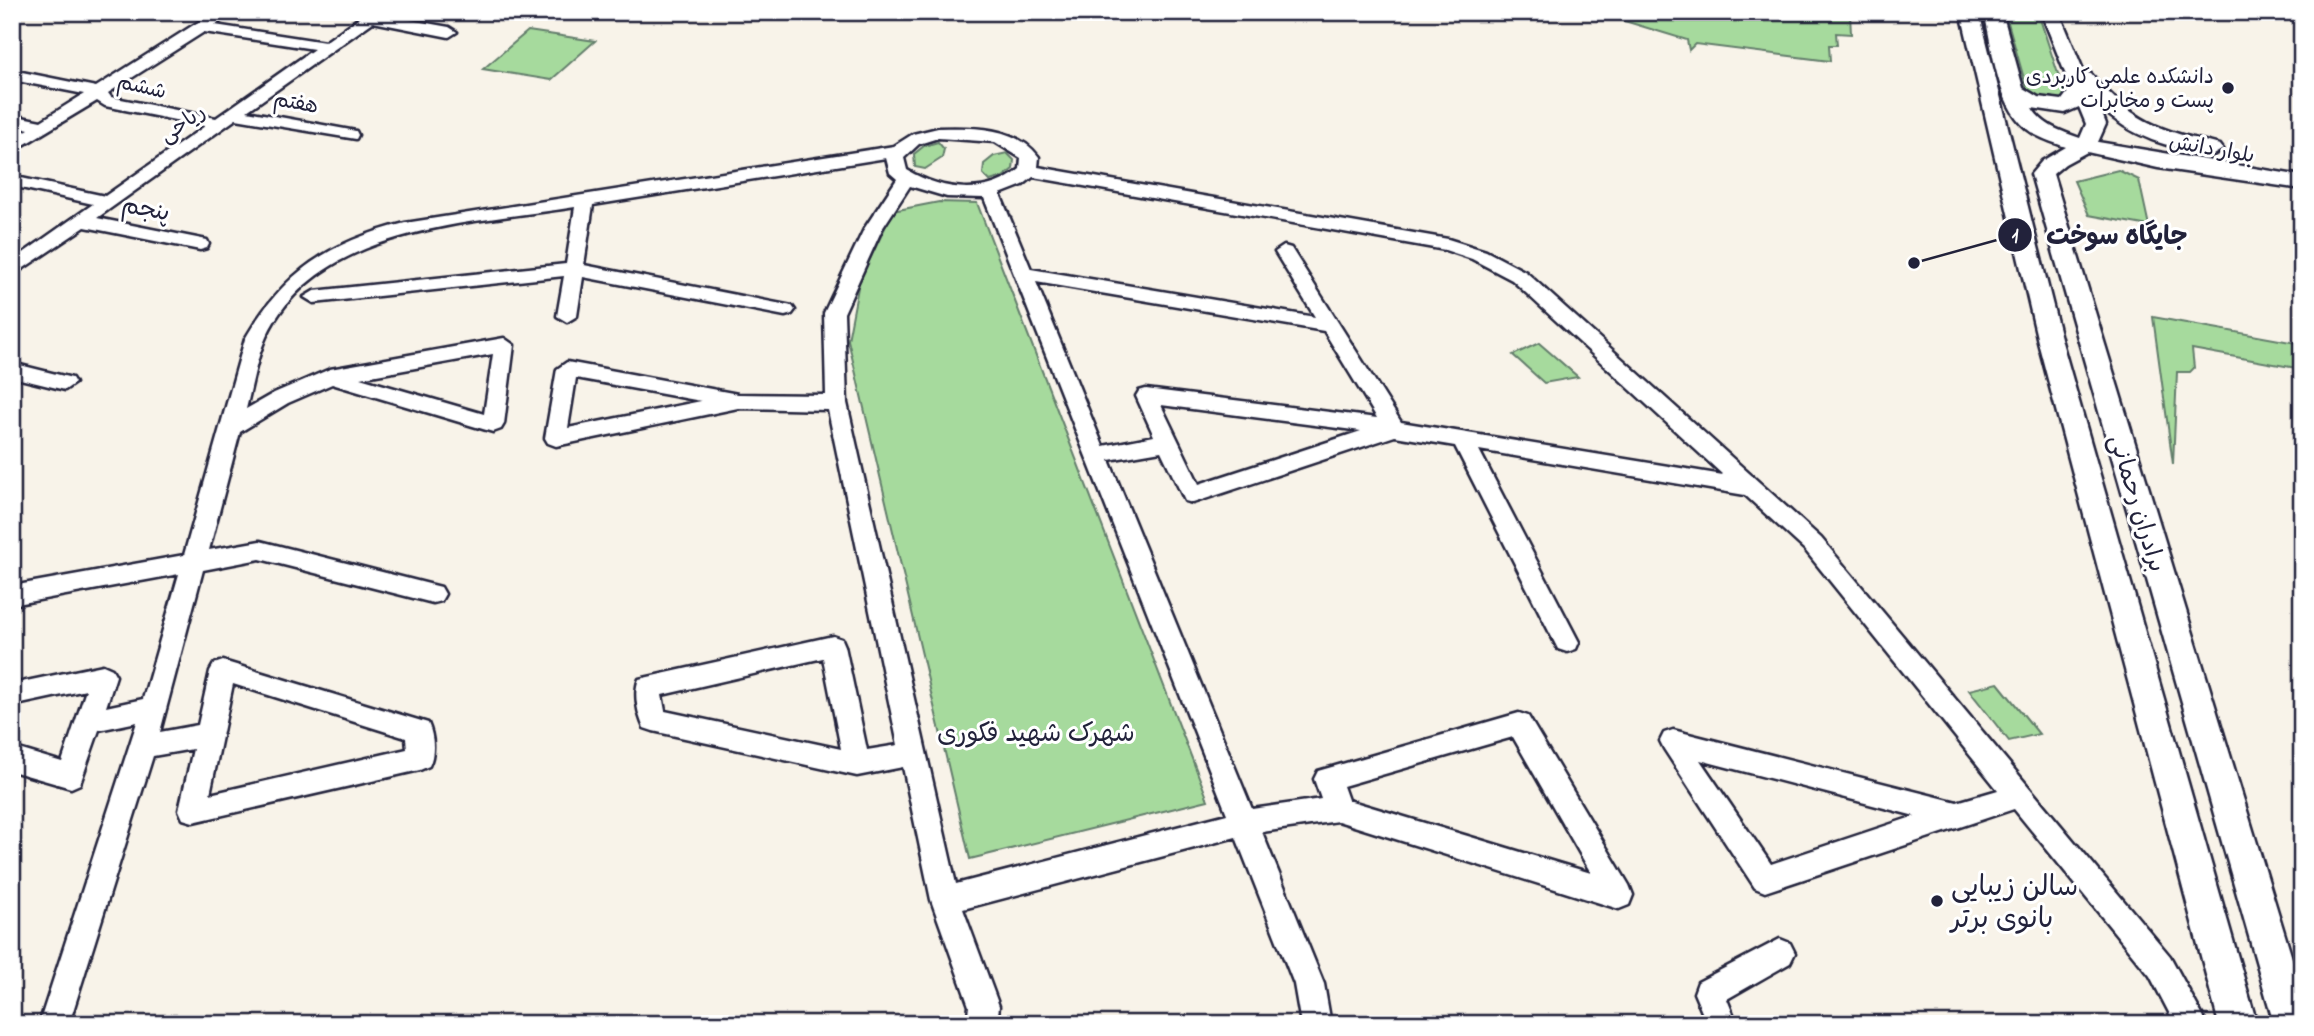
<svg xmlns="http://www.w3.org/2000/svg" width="2314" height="1036" font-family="'Indie Flower','Playpen Sans Arabic',sans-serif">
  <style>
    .green { fill: #a6da9d; stroke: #647e6c; stroke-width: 2 }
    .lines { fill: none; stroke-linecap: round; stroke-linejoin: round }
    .minor-casing { stroke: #22223b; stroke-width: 5 }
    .major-casing { stroke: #22223b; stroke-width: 5 }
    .minor { fill: #fff; fill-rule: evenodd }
    .major { fill: #fff; fill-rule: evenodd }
    .poi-dot { fill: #22223b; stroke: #fff; stroke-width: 2.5 }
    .labels { text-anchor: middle; stroke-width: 6; stroke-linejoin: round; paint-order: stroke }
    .far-poi-label { font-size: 21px; fill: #22223b; stroke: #fff; text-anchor: end }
    .far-street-label { font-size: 21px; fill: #22223b; stroke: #fff }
    .street-label { font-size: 24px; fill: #22223b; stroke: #fff }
    .neighbourhood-label { font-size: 26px; fill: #22223b; stroke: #fff }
    .near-poi-label { font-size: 28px; fill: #22223b; stroke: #fff; text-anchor: start }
    .leader { fill: none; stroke: #22223b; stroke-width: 2.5 }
    .callout-dot { fill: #22223b; stroke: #fff; stroke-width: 2.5 }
    .mark-label { font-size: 21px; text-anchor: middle; font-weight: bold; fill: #fff }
    .callout-label { font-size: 26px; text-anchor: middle; font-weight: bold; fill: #22223b; stroke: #fff; stroke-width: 6; stroke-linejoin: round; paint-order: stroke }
  </style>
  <rect width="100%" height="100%" fill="#f8f3e9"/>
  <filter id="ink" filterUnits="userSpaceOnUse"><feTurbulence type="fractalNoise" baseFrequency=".0143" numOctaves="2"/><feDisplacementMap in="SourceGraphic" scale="14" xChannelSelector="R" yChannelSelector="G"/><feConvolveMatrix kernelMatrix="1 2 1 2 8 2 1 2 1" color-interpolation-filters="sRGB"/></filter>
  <g filter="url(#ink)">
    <!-- green -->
    <g class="green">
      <polygon points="1595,12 1840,12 1850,14 1851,34 1836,33 1837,45 1829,45 1830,61 1695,44 1689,50 1687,40"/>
      <polygon points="2005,12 2038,13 2065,95 2063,100 2052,104 2029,96"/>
      <polygon points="528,31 595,41 551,80 483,69"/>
      <polygon points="938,142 944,149 942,158 925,169 915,167 914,154 924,146"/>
      <polygon points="1007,153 1014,160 1013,169 1003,177 990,181 983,174 984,164 994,156"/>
      <polygon points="2118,170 2139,180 2149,226 2089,215 2074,181"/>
      <polygon points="939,202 977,203 1208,800 970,859 848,340 859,282 893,211"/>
      <polygon points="2153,317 2302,344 2302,369 2192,349 2194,368 2190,372 2177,372 2173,464"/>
      <polygon points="1539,343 1578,377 1544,383 1513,355"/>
      <polygon points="1998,683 2039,734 2009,741 1969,690"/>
    </g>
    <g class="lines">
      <defs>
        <g id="minor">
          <path d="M 214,12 L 232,12 L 215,25 L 325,42 L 367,12 L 384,12 L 382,15 L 449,27 L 457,32 L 449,37 L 373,22 L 247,111 L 356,131 L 358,135 L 356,139 L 236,119 L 97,218 L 207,240 L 209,244 L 207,248 L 200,250 L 85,227 L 12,276 L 12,261 L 93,204 L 12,186 L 12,176 L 105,196 L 205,126 L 105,106 L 97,101 L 12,152 L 12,139 L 29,129 L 12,125 L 12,115 L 41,121 L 84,94 L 12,80 L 12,70 L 96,87 ZM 204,32 L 314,49 L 216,118 L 111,97 L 108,93 Z"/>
          <path d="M 938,128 C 973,127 1016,126 1039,157 L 1038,167 L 1448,239 L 1486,251 L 1526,272 L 1821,538 L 2170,956 L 2207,1024 L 2175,1024 L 2150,976 L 2014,809 L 1765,892 L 1755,888 L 1664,749 L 1660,741 L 1664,733 L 1673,730 L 1957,802 L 1998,790 L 1805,550 L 1745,495 L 1479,450 L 1579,642 L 1576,649 L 1567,652 L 1558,649 L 1455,446 L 1395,436 L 1193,503 L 1185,501 L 1161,451 L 1109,460 L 1252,809 L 1321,799 L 1314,779 L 1318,771 L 1519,713 L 1528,716 L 1629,885 L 1633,895 L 1629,905 L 1619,909 L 1338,821 L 1262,832 L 1324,984 L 1331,1024 L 1301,1024 L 1294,984 L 1236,837 L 963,909 L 999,1006 L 997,1024 L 967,1024 L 969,1006 L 931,900 L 903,767 L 857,776 L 653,731 L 644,728 C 638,715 633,693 639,679 L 833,636 L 842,639 L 845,646 L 867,750 L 898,745 L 828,410 L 738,408 L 556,446 L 548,443 L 545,438 L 557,369 L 567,362 L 738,394 L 826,395 L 824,313 L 864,229 L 897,179 L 890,173 L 886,158 L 593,205 L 584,265 L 792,306 L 795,310 L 792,314 L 785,316 L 583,277 L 577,316 L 567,322 L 557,316 L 564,276 L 314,303 L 304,297 L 314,291 L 566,264 L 575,207 C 471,224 317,226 266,337 C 256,359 252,386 246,409 L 274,393 L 330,369 L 504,338 L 514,345 L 504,424 L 501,429 L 493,432 L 332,384 L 288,403 L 240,432 L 209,550 L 260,541 L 433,585 L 441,587 L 445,594 L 441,601 L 433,603 L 260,559 L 203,570 L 160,732 L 198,725 L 210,671 L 214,664 L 223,661 L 428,723 C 434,736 435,754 429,766 L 420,770 L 193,822 L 183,819 L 179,810 L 193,749 L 153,756 L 69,1024 L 39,1024 L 137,722 L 99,730 L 80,784 L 71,788 L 12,771 L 12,747 L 62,762 L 86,690 L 12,706 L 12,684 L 103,665 L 112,669 L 116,676 L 106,707 L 143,699 L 179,574 L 12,605 L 12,586 L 184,555 L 245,339 C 284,271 330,242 405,223 L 894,146 L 913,134 ZM 938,138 L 995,142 L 1021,158 L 1020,169 C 988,197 942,191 907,170 L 904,158 L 919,144 ZM 1033,177 L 1445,250 L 1472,259 L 1512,280 L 1723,475 L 1401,422 L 1291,248 L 1284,246 L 1275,252 L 1315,317 L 1031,269 L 1000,194 L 1023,185 ZM 910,186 L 947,197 L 984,198 L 1227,814 L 956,884 L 847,403 L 844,313 L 882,229 ZM 1036,282 L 1324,331 L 1377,418 L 1146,389 L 1139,391 L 1136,396 L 1154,436 L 1103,446 ZM 493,354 L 484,414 L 360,378 ZM 576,378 L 701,401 L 568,428 ZM 1161,405 L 1361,431 L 1199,484 ZM 823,658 L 841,749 L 665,711 L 662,695 ZM 233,684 L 406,738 L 407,749 L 210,794 ZM 1513,737 L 1591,873 L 1348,800 L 1343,786 ZM 1700,760 L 1915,816 L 1771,864 Z"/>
          <polygon points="12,363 72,378 75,383 65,390 12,377"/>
          <polygon points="1780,939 1790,943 1795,953 1790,963 1727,999 1737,1024 1707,1024 1694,993 1698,982"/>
        </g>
        <g id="major">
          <polygon points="1961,12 1979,12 2062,342 2257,1024 2219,1024 2038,342"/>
          <path d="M 1984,12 L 2002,12 L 2023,88 L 2038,97 L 2062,100 L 2071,88 L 2041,12 L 2059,12 L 2084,72 L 2091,74 C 2136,124 2157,129 2220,145 L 2223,149 L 2213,155 C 2170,148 2131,138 2099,106 L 2106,124 L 2098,142 L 2302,176 L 2302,189 L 2158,168 L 2087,152 L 2065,164 L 2053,174 L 2302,991 L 2302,1024 L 2274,1024 L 2031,174 L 2042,161 L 2066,147 C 2052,142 2038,138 2027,129 C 1996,103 1993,48 1984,12 ZM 2079,107 L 2086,124 L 2080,138 C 2061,131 2043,126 2032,108 L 2065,113 Z"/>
        </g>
      </defs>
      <!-- minor casing -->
      <use href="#minor" class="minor-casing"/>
      <!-- major casing -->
      <use href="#major" class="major-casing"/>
      <!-- minor -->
      <use href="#minor" class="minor"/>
      <!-- major -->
      <use href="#major" class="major"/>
    </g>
  </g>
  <!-- markers -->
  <g class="poi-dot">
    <circle cx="2228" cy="88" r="7"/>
    <circle cx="1937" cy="901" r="7"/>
  </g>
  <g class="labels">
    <!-- far-poi labels -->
    <g class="far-poi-label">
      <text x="2214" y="83">دانشکده علمی کاربردی<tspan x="2214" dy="24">پست و مخابرات</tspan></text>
    </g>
    <!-- far-street labels -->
    <g class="far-street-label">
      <text transform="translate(142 86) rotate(13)" y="7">ششم</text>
      <text transform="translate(296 102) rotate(10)" y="7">هفتم</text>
      <text transform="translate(182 123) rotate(-35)" y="7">ریاحی</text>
      <text transform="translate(2212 148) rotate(10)" y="7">بلوار دانش</text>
    </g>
    <!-- street labels -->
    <g class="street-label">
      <text transform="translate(146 208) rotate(11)" y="8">پنجم</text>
      <text transform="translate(2138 503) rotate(73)" y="8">برادران رحمانی</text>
    </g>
    <!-- neighbourhood labels -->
    <g class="neighbourhood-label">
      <text x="1036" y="741">شهرک شهید فکوری</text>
    </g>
    <!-- near-poi labels -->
    <g class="near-poi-label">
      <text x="1951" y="895">سالن زیبایی<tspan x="1951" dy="32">بانوی برتر</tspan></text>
    </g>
  </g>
  <!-- callouts -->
  <path class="leader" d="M1914 263L2015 235"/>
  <g class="callout-dot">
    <circle cx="1914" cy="263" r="7"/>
    <circle cx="2015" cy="235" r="18"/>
  </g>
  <g class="mark-label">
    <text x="2015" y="242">1</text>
  </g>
  <g class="callout-label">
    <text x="2117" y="244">جایگاه سوخت</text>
  </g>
  <!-- margin -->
  <rect width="2314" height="1036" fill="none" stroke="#fff" stroke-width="42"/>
  <rect x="21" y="21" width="2272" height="994" fill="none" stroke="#22223b" stroke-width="2.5" filter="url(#ink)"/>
</svg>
